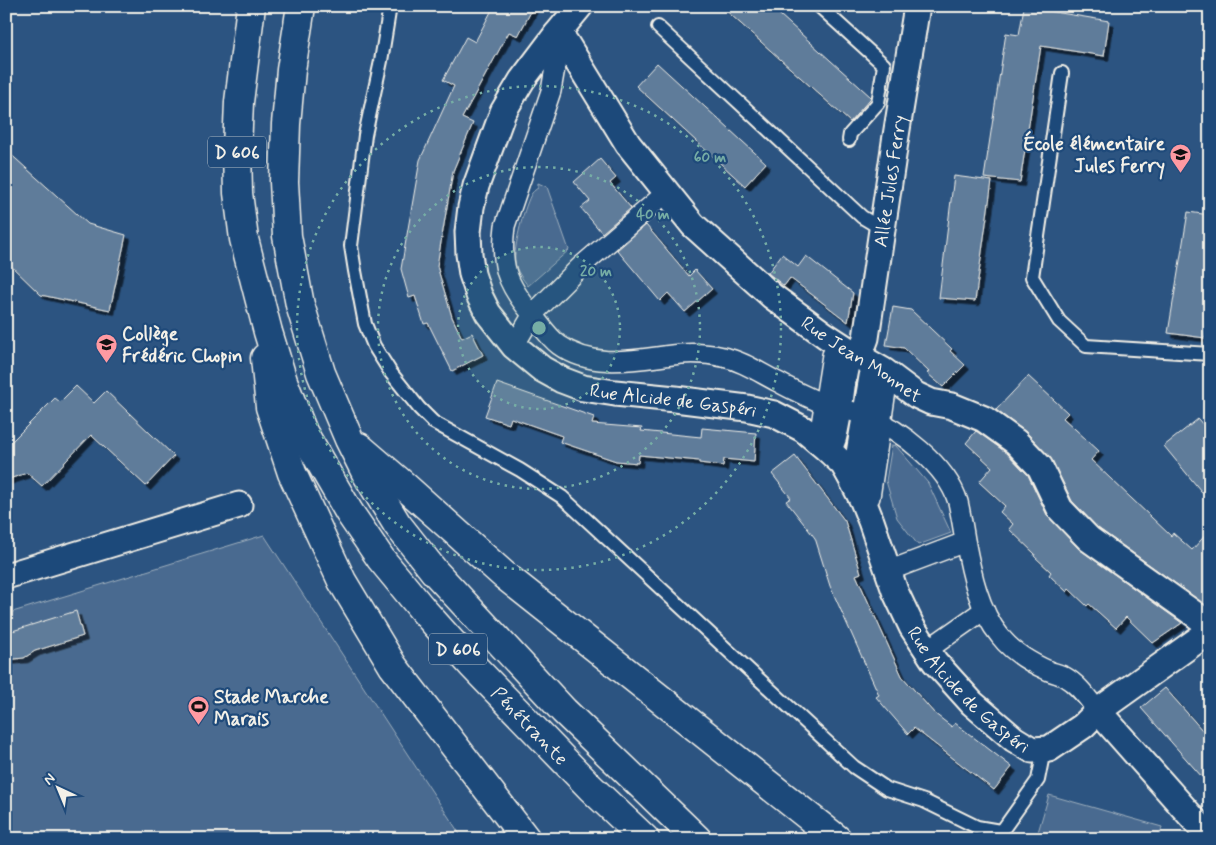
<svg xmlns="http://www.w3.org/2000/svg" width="1216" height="845" font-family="Mynerve,sans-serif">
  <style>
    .green { fill: #496b90; stroke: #9eaebc }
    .building { fill: #5e7b9a; stroke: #f4f1e8; filter: url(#shadow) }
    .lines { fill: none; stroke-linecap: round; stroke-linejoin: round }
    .service-casing { stroke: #f4f1e8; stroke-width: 16 }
    .pedestrian-casing { stroke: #f4f1e8; stroke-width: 22 }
    .minor-casing { stroke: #f4f1e8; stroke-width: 29 }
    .primary-casing { stroke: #f4f1e8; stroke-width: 31 }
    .service { stroke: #1f4a7a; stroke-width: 12 }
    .pedestrian { stroke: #1f4a7a; stroke-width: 19 }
    .minor { stroke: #1f4a7a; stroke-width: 25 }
    .primary { stroke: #1f4a7a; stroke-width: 28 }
    .ring { fill: none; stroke: #76ada5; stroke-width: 2.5; stroke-dasharray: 2.5 5 }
    .labels { text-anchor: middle; stroke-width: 4.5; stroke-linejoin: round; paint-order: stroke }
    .shield { fill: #1f4a7a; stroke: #b4bfc7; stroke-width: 1 }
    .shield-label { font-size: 18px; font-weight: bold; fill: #f4f1e8 }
    .poi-label { font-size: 19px; font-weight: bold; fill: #f4f1e8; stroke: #1f4a7a; text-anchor: start }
    .street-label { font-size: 19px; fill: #f4f1e8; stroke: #1f4a7a }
    .centre { fill: #76ada5; stroke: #1f4a7a; stroke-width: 2.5 }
    .ring-label { font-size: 15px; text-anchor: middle; font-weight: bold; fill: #76ada5; stroke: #1f4a7a; stroke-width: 4.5; stroke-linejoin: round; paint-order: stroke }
  </style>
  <defs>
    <filter id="shadow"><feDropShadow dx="4.5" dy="4.5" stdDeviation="0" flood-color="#0009"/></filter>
  </defs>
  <rect width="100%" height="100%" fill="#2c5481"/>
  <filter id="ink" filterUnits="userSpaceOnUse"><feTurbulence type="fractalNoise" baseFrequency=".02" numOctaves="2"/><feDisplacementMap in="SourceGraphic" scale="10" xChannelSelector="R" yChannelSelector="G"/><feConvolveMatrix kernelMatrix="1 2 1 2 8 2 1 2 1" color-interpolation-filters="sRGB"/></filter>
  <g filter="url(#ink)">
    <!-- green -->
    <g class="green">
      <path d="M 538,183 L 547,187 L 569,250 L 528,286 C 523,279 516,271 515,262 C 513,249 525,203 532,193 C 534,191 536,189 538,188 Z"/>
      <polygon points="892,445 896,446 928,483 951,533 918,545 897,518 886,481"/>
      <polygon points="264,535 463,839 6,839 6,614"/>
      <polygon points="1049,795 1162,827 1159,839 1036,839"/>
    </g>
    <!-- building -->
    <g class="building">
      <polygon points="494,6 534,6 518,36 509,32 462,118 473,123 453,171 437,266 452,317 462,338 472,333 483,355 452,371 428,323 424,324 415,296 409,298 401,269 420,160 454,86 443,80 466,37 475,42"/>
      <polygon points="721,6 770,6 871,97 870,99 850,122"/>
      <polygon points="1024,7 1109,21 1104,56 1041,46 1020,182 984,178 1006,33 1019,35"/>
      <polygon points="657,63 766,163 745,186 636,86"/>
      <polygon points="6,150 88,224 126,235 110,310 41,295 6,261"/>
      <polygon points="600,159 616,178 610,183 631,208 602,233 581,208 590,201 574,182"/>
      <polygon points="954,176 992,181 975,301 939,298"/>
      <polygon points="1188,212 1210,215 1210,308 1205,338 1168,333"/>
      <polygon points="646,225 689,276 695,270 712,289 685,312 668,293 660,301 617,250"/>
      <polygon points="782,254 798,267 806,256 853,293 848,322 790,278 784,286 768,273"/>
      <polygon points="893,307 911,310 952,349 950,351 965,365 943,387 927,373 929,372 904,348 886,345"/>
      <polygon points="1028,376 1068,413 1063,418 1099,451 1091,460 1171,536 1173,533 1192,550 1210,530 1210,604 1207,606 1098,528 1072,501 1050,457 1026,432 996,410"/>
      <polygon points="497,383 594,417 592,424 642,428 641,431 701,437 702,428 756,433 754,462 724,459 723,466 699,463 699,461 639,455 638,463 616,461 560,442 562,436 511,418 509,424 485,416"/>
      <polygon points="76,386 94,403 106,391 174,456 146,486 91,435 42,486 27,473 6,480 6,447 55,398 60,402"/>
      <polygon points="1198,419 1210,433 1210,502 1164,446"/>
      <polygon points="976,431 1007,453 1028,475 1047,515 1079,549 1182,623 1153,643 1126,617 1116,628 1089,604 1087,606 1069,589 1067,592 1049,575 1051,572 1034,556 1035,554 1009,529 1013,524 1000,512 1005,506 979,482 992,467 966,443"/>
      <polygon points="795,456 845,521 861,573 856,575 902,676 934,713 952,727 955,723 1012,767 994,790 914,728 908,734 876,697 879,695 830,586 815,538 786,501 791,498 772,474"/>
      <polygon points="76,611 83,636 35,651 24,658 6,660 6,633"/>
      <polygon points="1165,688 1210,739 1210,786 1141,708"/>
    </g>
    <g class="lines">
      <defs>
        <g id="service">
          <polyline points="390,6 381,61 365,135 351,246 355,271 365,324 374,346 391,373 419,408 433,422 520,470 562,497 854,767 887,789 924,801 977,827 1000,831 1004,828 1038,780 1044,750"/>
          <polyline points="819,6 884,65 878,103 850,134 849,140"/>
          <polyline points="658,27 862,217 882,229"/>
          <polyline points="1062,73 1032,277 1059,321 1086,346 1210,354"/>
        </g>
        <g id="pedestrian">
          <path d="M 556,35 L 557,56 L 551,91 L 505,226 C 500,265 506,283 531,313 C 540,324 548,337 559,345 C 595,371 641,358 681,354 C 695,353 710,354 723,357 C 743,361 760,373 778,382 C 792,390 806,396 821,403 C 834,409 852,410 866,416 C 900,429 947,466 958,502 C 961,515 963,528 965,540 C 971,572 979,611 1000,636 C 1012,652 1031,663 1049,671 C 1054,673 1060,674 1065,677 C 1079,685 1088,699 1098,711"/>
          <polyline points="514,346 533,314 580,267 667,192"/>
          <polyline points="815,438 820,431 832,355 838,344"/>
          <polyline points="863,501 870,497 887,384 891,377"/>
          <polyline points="888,571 965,542"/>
          <polyline points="927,650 984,610"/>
        </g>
        <g id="minor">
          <path id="s1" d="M 580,6 L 556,35 L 522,80 L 503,112 L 476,186 L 471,207 L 468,232 L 469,254 L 472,274 L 479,295 L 488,313 L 514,346 L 542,369 L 562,380 L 583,388 L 615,393 L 675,399 L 747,408 L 774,414 L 803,429 L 828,450 L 843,464 L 849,474 L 863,501 L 871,521 L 895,591 L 912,627 L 935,662 L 972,703 L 1014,739 L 1032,750 L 1049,749 L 1083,726 L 1098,711 L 1210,631"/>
          <path id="s2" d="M 556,35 L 566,43 L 628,144 L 693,225 L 772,296 L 825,335 L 851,352 L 884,371 L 916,395 L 931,402 L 952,406 L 984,419 L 1016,442 L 1040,467 L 1060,509 L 1089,539 L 1200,618 L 1210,630"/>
          <path id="s3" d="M 859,357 L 866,338 L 895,142 L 917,6"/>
          <path d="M 828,450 C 834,441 835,431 837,421 C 842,398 841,373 851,352"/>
          <polyline points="849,474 857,465 872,377 876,367"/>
          <polyline points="6,576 239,505"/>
          <polyline points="1098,711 1206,833 1210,836"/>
        </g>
        <g id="primary">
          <path id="s4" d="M 251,6 L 239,102 L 237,149 L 238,193 L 244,239 L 268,332 L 283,381 L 303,432 L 349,512 L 381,559 L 423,610 L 472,665 L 591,788 L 645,839"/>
          <polyline points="301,6 291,70 286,124 284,182 287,236 300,305 321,373 349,439 366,473 397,524 434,571 564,711 697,839"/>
          <polyline points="265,358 270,407 292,473 342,581 393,666 526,839"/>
          <polyline points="359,447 401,483 504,575 837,839"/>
        </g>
      </defs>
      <!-- service casing -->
      <use href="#service" class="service-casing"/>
      <!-- pedestrian casing -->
      <use href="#pedestrian" class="pedestrian-casing"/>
      <!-- minor casing -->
      <use href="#minor" class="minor-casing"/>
      <!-- primary casing -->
      <use href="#primary" class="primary-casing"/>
      <!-- service -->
      <use href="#service" class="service"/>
      <!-- pedestrian -->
      <use href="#pedestrian" class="pedestrian"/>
      <!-- minor -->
      <use href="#minor" class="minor"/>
      <!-- primary -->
      <use href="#primary" class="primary"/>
    </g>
  </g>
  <!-- distance rings -->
  <circle cx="539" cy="328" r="81" fill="#76ada5" fill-opacity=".12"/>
  <g class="ring">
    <circle cx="539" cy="328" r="81"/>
    <circle cx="539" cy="328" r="161"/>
    <circle cx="539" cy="328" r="242"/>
  </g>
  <!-- icons -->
  <defs>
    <symbol id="school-pin" viewBox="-11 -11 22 30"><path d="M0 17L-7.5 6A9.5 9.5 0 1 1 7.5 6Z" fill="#ff9aa2" stroke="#1f4a7a"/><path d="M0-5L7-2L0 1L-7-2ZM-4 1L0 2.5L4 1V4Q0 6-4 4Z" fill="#111"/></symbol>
    <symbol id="stadium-pin" viewBox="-11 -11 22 30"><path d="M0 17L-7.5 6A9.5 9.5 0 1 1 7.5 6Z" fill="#ff9aa2" stroke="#1f4a7a"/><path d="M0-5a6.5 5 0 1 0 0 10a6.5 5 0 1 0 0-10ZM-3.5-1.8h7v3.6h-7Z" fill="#111"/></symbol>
  </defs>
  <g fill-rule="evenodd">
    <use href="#school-pin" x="1168" y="142" width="25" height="34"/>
    <use href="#school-pin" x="94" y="332" width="25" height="34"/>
    <use href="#stadium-pin" x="186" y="694" width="25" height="34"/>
  </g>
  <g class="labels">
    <!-- shield labels -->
    <g class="shield">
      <rect x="208" y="136.5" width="58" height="31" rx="4"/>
      <rect x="429" y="633.5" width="58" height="31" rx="4"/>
    </g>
    <g class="shield-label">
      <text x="237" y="158">D 606</text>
      <text x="458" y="655">D 606</text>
    </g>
    <!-- poi labels -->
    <g class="poi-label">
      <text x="1165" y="150" text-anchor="end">École élémentaire<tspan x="1165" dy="22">Jules Ferry</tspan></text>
      <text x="122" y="340">Collège<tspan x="122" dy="22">Frédéric Chopin</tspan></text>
      <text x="214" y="703">Stade Marche<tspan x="214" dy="22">Marais</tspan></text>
    </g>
    <!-- street labels -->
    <g class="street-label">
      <text dy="7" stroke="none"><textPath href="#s3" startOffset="179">Allée Jules Ferry</textPath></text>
      <text dy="7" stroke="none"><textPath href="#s2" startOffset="451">Rue Jean Monnet</textPath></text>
      <text dy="7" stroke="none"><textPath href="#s1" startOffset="556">Rue Alcide de Gaspéri</textPath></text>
      <text dy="7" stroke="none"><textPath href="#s1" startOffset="1006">Rue Alcide de Gaspéri</textPath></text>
      <text dy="7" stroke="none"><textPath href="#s4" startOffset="809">Pénétrante</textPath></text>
    </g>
  </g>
  <circle cx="539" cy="328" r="8" class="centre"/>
  <g class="ring-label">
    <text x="710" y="162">60 m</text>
    <text x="653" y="219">40 m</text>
    <text x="596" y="276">20 m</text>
  </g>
  <!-- margin -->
  <rect width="1216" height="845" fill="none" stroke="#1f4a7a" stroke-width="25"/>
  <rect x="12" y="12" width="1191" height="820" fill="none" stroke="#f4f1e8" stroke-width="2" filter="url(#ink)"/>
  <!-- north arrow -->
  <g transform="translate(58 788) rotate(316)" stroke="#1f4a7a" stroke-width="4" paint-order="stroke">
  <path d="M0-4L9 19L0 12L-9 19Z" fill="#f4f1e8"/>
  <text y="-8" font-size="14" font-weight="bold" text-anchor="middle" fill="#f4f1e8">N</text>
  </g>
</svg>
